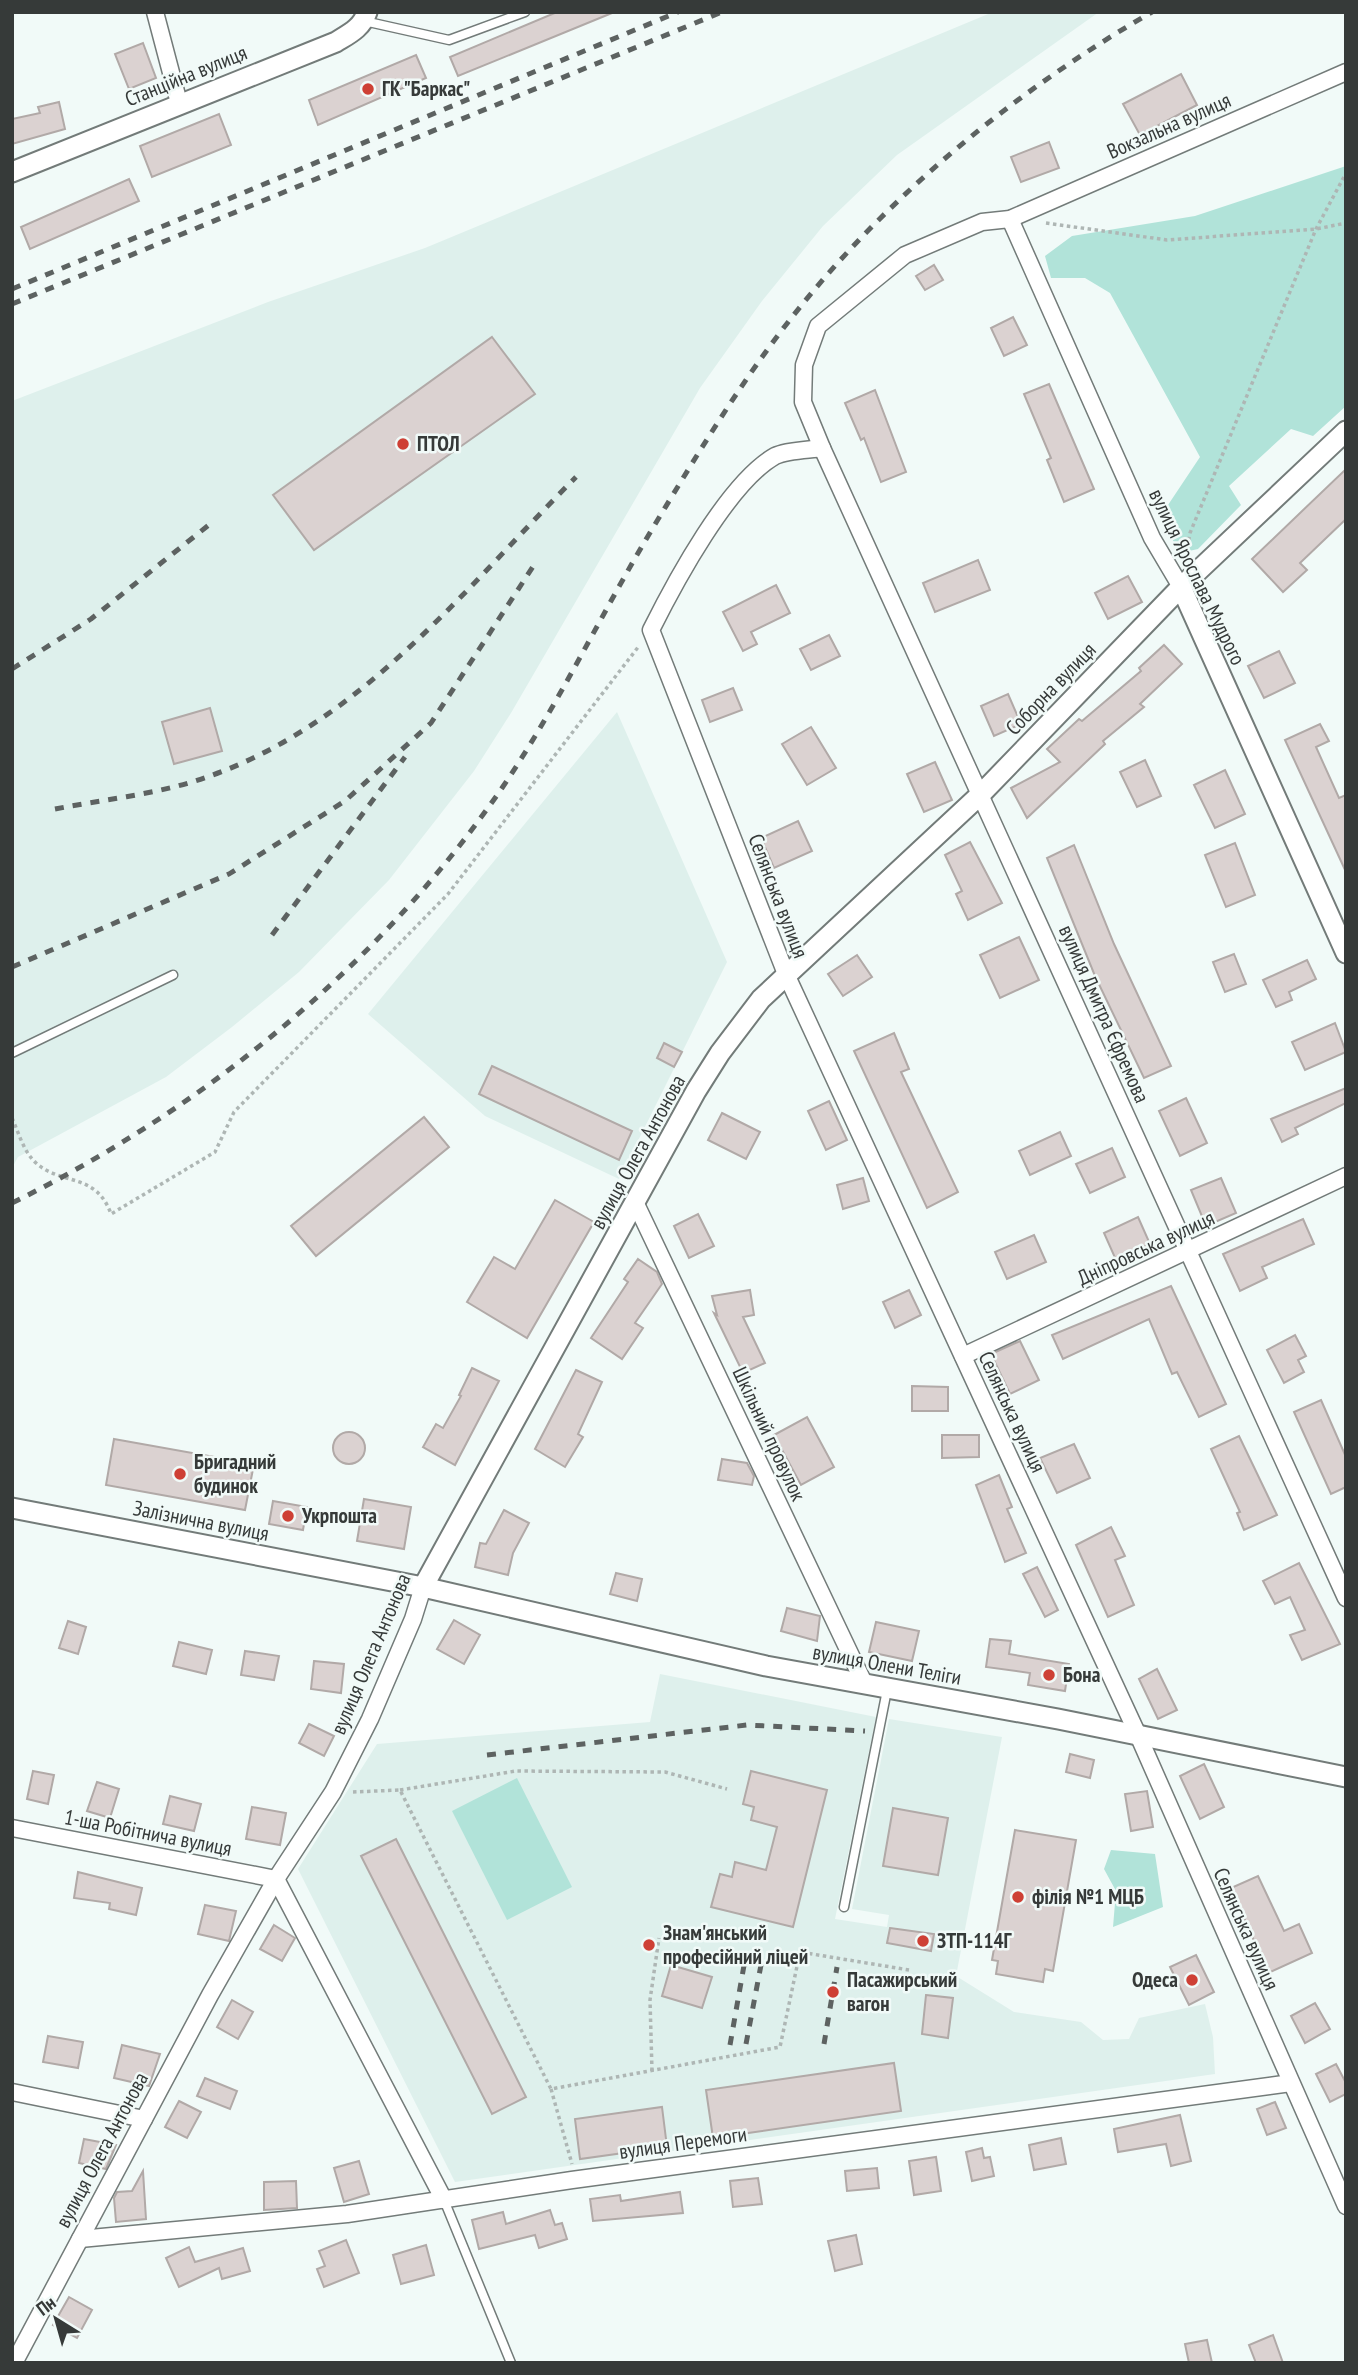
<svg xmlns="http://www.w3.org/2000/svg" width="1358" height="2375" font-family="'PT Sans Narrow',sans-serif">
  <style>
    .built { fill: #def0ec }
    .green { fill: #b1e3d9 }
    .building { fill: #dbd2d1; stroke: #b1a9a7; stroke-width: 2 }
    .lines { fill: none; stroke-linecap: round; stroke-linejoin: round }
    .service-casing { stroke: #737b79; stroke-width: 11 }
    .minor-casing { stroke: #737b79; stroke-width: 19 }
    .tertiary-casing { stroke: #737b79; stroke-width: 23 }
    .path { stroke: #aeb6b4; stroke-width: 3.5; stroke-dasharray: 3.5 3.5; stroke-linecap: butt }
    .service { stroke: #fff; stroke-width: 8 }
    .minor { stroke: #fff; stroke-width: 16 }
    .tertiary { stroke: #fff; stroke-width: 19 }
    .rail { stroke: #5d6261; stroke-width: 5; stroke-dasharray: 9 9; stroke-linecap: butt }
    .poi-dot { fill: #ce4035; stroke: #f1faf8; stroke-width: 2.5 }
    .labels { text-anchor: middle; stroke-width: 5; stroke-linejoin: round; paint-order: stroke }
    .street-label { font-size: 21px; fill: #363a39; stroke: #f1faf8 }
    .poi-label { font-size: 21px; font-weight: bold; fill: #363a39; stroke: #f1faf8; text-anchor: start }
  </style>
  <rect width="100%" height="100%" fill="#f1faf8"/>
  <!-- built -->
  <g class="built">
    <polygon points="993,12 1099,12 897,155 823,226 762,301 700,388 511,713 474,771 389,880 299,972 232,1027 166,1077 18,1157 12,1168 12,401 268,302 425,248"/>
    <polygon points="617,712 727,962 619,1179 485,1116 368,1014"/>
    <polygon points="660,1674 876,1717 835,1919 887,1927 889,1915 852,1909 889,1719 1002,1737 956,1976 1014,2012 1081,2022 1103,2040 1129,2039 1139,2018 1205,2004 1213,2037 1215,2074 455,2182 298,1869 377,1744 650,1722"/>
  </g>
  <!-- green -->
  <g class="green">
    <polygon points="1346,166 1346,406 1313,436 1291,429 1229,486 1241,505 1198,549 1180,553 1160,517 1200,457 1110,293 1085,278 1051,278 1045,256 1072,236 1195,216"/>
    <polygon points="517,1778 572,1887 507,1920 452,1811"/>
    <polygon points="1111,1850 1155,1854 1163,1907 1113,1927 1116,1891 1104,1869"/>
  </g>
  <!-- building -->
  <g class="building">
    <polygon points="557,12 612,13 458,76 450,57"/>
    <polygon points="143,43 156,78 129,89 115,54"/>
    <polygon points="416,55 426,78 318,125 309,100"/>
    <polygon points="1181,74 1197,105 1140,135 1123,104"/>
    <polygon points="59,102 65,129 12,144 12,119 40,113 38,107"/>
    <polygon points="219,114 231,145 152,177 140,146"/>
    <polygon points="1049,142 1059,168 1021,182 1011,157"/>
    <polygon points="129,179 139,201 30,249 21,227"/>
    <polygon points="934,265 943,280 925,290 916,276"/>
    <polygon points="1013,317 1027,345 1004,356 991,328"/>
    <polygon points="492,337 535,394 314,550 273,495"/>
    <polygon points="1049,384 1094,489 1064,502 1047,460 1051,458 1024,394"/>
    <polygon points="875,390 906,472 881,482 864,438 861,440 845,403"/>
    <polygon points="1346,469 1346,519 1300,563 1307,570 1283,592 1252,559"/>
    <polygon points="978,560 990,590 935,612 923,583"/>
    <polygon points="1128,576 1142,602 1108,619 1095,593"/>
    <polygon points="776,585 790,613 751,632 757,644 743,651 723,612"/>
    <polygon points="829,635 840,656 811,670 800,649"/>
    <polygon points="1164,645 1182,664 1140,704 1144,707 1103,741 1105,744 1027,818 1011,788 1060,762 1047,749 1079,719 1082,721 1141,671 1139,668"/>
    <polygon points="1279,651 1295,683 1264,698 1248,666"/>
    <polygon points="733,688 742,710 710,722 702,700"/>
    <polygon points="1008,694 1021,724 994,736 981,706"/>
    <polygon points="210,708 222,751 174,764 162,722"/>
    <polygon points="1320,724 1329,741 1316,747 1339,798 1346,795 1346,872 1285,740"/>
    <polygon points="811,727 836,768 807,785 782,744"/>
    <polygon points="1145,760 1161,796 1137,807 1120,772"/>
    <polygon points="935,762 952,800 924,812 907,774"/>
    <polygon points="1225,770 1245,814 1215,828 1194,785"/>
    <polygon points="798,821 812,851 774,868 761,838"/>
    <polygon points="970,842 1002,903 968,920 956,894 962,891 945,855"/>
    <polygon points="1235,843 1255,895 1226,907 1205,855"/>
    <polygon points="1074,845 1114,944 1171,1066 1144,1078 1095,976 1047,858"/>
    <polygon points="1019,937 1039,980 1000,998 980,955"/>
    <polygon points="1234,954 1246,984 1225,992 1213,962"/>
    <polygon points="857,955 872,977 843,996 828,974"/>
    <polygon points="1307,960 1316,979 1289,992 1292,1000 1276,1007 1263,980"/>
    <polygon points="1335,1023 1346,1052 1305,1070 1292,1042"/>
    <polygon points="894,1033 909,1069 901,1072 958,1192 927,1208 854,1051"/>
    <polygon points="664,1043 682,1052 674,1067 657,1058"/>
    <polygon points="492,1066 632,1131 619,1160 479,1094"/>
    <polygon points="1346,1088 1346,1103 1295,1128 1298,1134 1282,1142 1271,1119"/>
    <polygon points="1186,1098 1207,1143 1180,1156 1159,1111"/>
    <polygon points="829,1101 847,1140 826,1150 808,1111"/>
    <polygon points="722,1113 760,1132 746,1159 708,1140"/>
    <polygon points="424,1117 449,1147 316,1256 291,1226"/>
    <polygon points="1060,1132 1071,1156 1030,1175 1019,1151"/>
    <polygon points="1112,1148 1125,1177 1090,1193 1076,1164"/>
    <polygon points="863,1178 869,1201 843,1209 837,1185"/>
    <polygon points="1221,1178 1236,1213 1206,1226 1191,1190"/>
    <polygon points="555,1200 594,1222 527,1338 467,1302 494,1257 515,1269"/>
    <polygon points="698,1214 714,1246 689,1258 674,1226"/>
    <polygon points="1138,1217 1150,1244 1116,1260 1104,1233"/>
    <polygon points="1303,1219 1314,1244 1262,1267 1267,1278 1240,1291 1223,1254"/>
    <polygon points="1034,1235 1046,1262 1007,1279 995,1252"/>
    <polygon points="638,1259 657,1272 662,1284 635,1323 643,1328 622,1359 591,1338 628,1282 624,1279"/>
    <polygon points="1171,1286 1226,1404 1199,1417 1177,1372 1172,1374 1149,1319 1063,1359 1052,1335"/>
    <polygon points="750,1290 754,1315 743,1317 765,1363 743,1373 714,1313 717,1315 712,1296"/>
    <polygon points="909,1290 921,1315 895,1328 883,1302"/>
    <polygon points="1295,1335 1306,1356 1298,1360 1304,1372 1284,1383 1267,1350"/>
    <polygon points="1020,1341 1039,1380 1010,1394 991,1354"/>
    <polygon points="472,1368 499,1381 455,1465 423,1447 436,1424 443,1428 461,1396 459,1395"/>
    <polygon points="576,1370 602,1382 578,1434 583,1437 565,1467 535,1449"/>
    <polygon points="912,1386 948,1387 948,1411 912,1411"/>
    <polygon points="1321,1400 1346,1457 1346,1487 1331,1494 1294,1412"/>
    <polygon points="807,1417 834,1467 801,1485 774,1435"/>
    <circle cx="349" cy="1448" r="16"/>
    <polygon points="942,1435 979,1435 979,1457 942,1458"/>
    <polygon points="1239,1436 1277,1515 1244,1530 1237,1513 1240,1512 1211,1449"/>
    <polygon points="114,1439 254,1464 245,1510 106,1485"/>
    <polygon points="1074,1444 1090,1478 1057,1493 1040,1458"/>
    <polygon points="722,1459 747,1463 754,1476 752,1485 718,1480"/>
    <polygon points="999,1475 1012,1507 1007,1509 1026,1553 1005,1562 976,1485"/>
    <polygon points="364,1499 411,1507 404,1549 357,1541"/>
    <polygon points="273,1501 307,1507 303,1530 269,1524"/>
    <polygon points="504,1510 529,1523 513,1553 508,1575 475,1567 480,1543 486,1544"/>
    <polygon points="1111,1527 1125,1556 1115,1560 1134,1605 1108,1617 1076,1545"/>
    <polygon points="1299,1563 1340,1644 1302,1660 1290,1635 1305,1630 1290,1597 1275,1604 1263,1581"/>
    <polygon points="1037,1567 1058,1610 1045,1617 1023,1574"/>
    <polygon points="616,1573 642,1579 637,1601 610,1594"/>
    <polygon points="787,1608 820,1616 817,1641 781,1631"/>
    <polygon points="454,1620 480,1635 464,1664 437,1649"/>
    <polygon points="68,1621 86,1627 78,1654 59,1648"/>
    <polygon points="876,1622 919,1631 912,1661 869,1652"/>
    <polygon points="990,1639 1011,1641 1009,1654 1069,1664 1065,1691 1028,1685 1030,1673 986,1667"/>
    <polygon points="179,1642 212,1650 206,1674 173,1666"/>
    <polygon points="245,1651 279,1656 274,1680 241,1675"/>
    <polygon points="314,1661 344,1664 341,1693 311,1689"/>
    <polygon points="1157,1669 1177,1710 1158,1719 1139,1679"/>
    <polygon points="309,1724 334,1736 324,1756 299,1743"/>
    <polygon points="1070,1754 1094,1760 1090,1778 1066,1772"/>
    <polygon points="1204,1764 1224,1807 1200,1819 1180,1776"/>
    <polygon points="33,1771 54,1775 48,1804 27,1799"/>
    <polygon points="751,1771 827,1790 793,1927 711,1907 720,1874 732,1877 735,1862 766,1870 777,1827 751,1820 754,1807 743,1804"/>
    <polygon points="97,1782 119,1789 110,1818 87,1811"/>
    <polygon points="1147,1791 1153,1827 1131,1831 1125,1794"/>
    <polygon points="170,1796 201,1804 194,1831 163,1824"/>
    <polygon points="252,1807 286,1813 280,1845 246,1839"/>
    <polygon points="893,1808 948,1818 938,1875 883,1866"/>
    <polygon points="1015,1830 1076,1840 1053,1971 1045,1969 1043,1982 996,1974 998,1961 992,1960"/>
    <polygon points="396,1839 526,2097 492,2114 361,1856"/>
    <polygon points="78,1872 142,1888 136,1915 109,1909 110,1903 74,1898"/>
    <polygon points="1258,1876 1284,1931 1299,1924 1312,1953 1268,1973 1231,1888"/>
    <polygon points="205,1905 236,1911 229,1941 198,1934"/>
    <polygon points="274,1925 295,1938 282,1961 260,1949"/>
    <polygon points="890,1928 934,1934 931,1951 887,1943"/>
    <polygon points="1196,1955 1214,1992 1189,2005 1170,1967"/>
    <polygon points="671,1965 712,1977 702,2008 662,1996"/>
    <polygon points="926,1995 953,1998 948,2038 922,2034"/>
    <polygon points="232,2000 253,2012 238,2039 217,2027"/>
    <polygon points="1315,2003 1330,2029 1305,2043 1291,2016"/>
    <polygon points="48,2036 83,2042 78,2068 43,2062"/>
    <polygon points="122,2045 160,2054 149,2086 114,2078"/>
    <polygon points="894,2063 901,2111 713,2138 706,2090"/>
    <polygon points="1336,2064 1346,2083 1346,2094 1330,2102 1316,2074"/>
    <polygon points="205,2078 237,2091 230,2109 197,2096"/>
    <polygon points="179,2101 201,2112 187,2138 165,2127"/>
    <polygon points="1275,2102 1286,2128 1267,2135 1257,2109"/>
    <polygon points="662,2107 667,2147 580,2159 575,2119"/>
    <polygon points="1180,2115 1191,2161 1171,2166 1166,2144 1118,2152 1114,2129"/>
    <polygon points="1061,2138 1066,2164 1034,2170 1029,2145"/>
    <polygon points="84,2139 116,2145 106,2169 79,2163"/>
    <polygon points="982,2148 984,2158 990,2157 994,2176 972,2181 966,2152"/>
    <polygon points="936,2157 941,2191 914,2195 909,2161"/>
    <polygon points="359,2161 369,2194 344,2202 334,2168"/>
    <polygon points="877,2168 879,2188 847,2191 845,2171"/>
    <polygon points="143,2171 146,2219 116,2222 114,2198 117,2192 132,2191"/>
    <polygon points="758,2178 762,2204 733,2207 730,2181"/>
    <polygon points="296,2181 297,2208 264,2210 264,2182"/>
    <polygon points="680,2192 683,2213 593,2221 590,2199 620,2195 621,2201"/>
    <polygon points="550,2210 555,2225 562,2223 567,2239 539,2248 535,2235 479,2249 472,2220 503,2212 506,2224"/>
    <polygon points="856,2235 862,2264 835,2271 828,2241"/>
    <polygon points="346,2240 359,2273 324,2287 317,2269 325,2266 319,2251"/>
    <polygon points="426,2245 434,2275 401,2284 393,2255"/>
    <polygon points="189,2247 195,2262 243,2248 250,2271 222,2279 219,2268 179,2287 166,2258"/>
    <polygon points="69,2297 92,2310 77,2338 53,2325"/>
    <polygon points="1273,2335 1283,2363 1256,2363 1249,2345"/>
    <polygon points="1207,2340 1212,2363 1189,2363 1185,2344"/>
  </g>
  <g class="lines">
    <defs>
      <g id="service">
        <polyline points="364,21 449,40 525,12"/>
        <polyline points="12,1053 173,975"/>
        <polyline points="844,1907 887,1690"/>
        <polyline points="444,2200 511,2363"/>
      </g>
      <g id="minor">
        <polyline points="155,12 179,103"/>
        <path d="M 1346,72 L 1010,219 L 982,222 L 905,255 L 818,326 L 804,365 L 803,402 L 822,448 C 809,450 787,450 775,456 C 728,483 675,582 651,630 L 786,974 L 1138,1735 L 1346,2206"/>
        <polyline points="1010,219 1152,538 1181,587"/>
        <polyline points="822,448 1346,1598"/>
        <polyline points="636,1204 864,1683"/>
        <polyline points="963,1356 1346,1176"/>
        <polyline points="12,1828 276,1879 444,2200"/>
        <polyline points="12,2092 144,2119"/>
        <polyline points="80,2239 347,2214 572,2180 1291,2083"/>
        <polyline points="14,2363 210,1995 276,1879 333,1792 370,1719 413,1619 423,1587"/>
      </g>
      <g id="tertiary">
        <path d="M 12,172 L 336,42 C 349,34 362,28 367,12"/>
        <polyline points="1181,587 1346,953"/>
        <polyline points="12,1508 423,1587 766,1666 1058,1719 1346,1777"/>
        <polyline points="423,1587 696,1091 720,1053 761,999 981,794 1181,587 1346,431"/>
      </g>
    </defs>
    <!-- service casing -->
    <use href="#service" class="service-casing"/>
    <!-- minor casing -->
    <use href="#minor" class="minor-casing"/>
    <!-- tertiary casing -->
    <use href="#tertiary" class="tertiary-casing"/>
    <!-- path -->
    <g class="path">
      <polyline points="1046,223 1167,240 1316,229 1346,223"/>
      <polyline points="1186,554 1190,533 1316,229 1346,173"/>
      <path d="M 12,1118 C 19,1133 23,1151 36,1163 C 62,1186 96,1172 111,1214 L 215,1152 L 234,1112 L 448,894 L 639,646"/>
      <polyline points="400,1790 516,1771 665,1772 727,1789"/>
      <polyline points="353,1792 400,1790 551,2089 780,2047 800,1952 909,1970"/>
      <polyline points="652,2071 650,2000 659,1938"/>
      <polyline points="551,2089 572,2164"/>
    </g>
    <!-- service -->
    <use href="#service" class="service"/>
    <!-- minor -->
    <use href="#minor" class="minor"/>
    <!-- tertiary -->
    <use href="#tertiary" class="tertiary"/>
    <!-- rail -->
    <g class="rail">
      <polyline points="12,289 678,12"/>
      <polyline points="12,304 722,12"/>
      <polyline points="12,669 91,619 210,524"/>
      <path d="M 55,809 C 106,799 161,794 210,776 C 364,721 465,588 576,477"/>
      <polyline points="272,935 405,757"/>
      <polyline points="12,967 229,874 345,801 431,723 536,562"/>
      <path d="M 12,1203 C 205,1108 380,965 502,788 C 559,704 602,612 654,526 C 692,463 730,400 773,342 C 872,208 1008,95 1152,12"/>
      <polyline points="487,1755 747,1725 865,1731"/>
      <polyline points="746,2044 761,1965"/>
      <polyline points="824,2044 837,1967"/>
      <polyline points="730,2045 746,1954"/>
    </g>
  </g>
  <!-- markers -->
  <g class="poi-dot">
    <circle cx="368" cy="89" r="7"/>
    <circle cx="403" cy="444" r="7"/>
    <circle cx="180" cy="1474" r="7"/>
    <circle cx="288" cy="1516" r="7"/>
    <circle cx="1049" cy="1675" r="7"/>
    <circle cx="1018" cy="1897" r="7"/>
    <circle cx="923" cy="1941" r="7"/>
    <circle cx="649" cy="1945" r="7"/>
    <circle cx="1192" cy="1980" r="7"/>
    <circle cx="833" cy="1992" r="7"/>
  </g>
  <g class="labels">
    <!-- street labels -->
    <g class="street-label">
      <text transform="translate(186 76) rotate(-22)" y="7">Станційна вулиця</text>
      <text transform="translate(1169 126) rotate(-24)" y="7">Вокзальна вулиця</text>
      <text transform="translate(1197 577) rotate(64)" y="7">вулиця Ярослава Мудрого</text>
      <text transform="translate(1051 689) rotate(-46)" y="7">Соборна вулиця</text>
      <text transform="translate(778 896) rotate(69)" y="7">Селянська вулиця</text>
      <text transform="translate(1104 1014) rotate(66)" y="7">вулиця Дмитра Єфремова</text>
      <text transform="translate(638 1152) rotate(-61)" y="7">вулиця Олега Антонова</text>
      <text transform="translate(1146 1248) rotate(-25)" y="7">Дніпровська вулиця</text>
      <text transform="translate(1012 1412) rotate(65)" y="7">Селянська вулиця</text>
      <text transform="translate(769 1434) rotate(65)" y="7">Шкільний провулок</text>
      <text transform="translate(201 1521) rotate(11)" y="7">Залізнична вулиця</text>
      <text transform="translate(371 1654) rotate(-67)" y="7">вулиця Олега Антонова</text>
      <text transform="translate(887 1665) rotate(10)" y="7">вулиця Олени Теліги</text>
      <text transform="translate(148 1833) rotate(11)" y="7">1-ша Робітнича вулиця</text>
      <text transform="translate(1246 1929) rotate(66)" y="7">Селянська вулиця</text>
      <text transform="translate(683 2143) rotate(-8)" y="7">вулиця Перемоги</text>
      <text transform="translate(102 2150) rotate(-62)" y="7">вулиця Олега Антонова</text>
    </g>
    <!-- poi labels -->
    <g class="poi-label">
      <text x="382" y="96">ГК "Баркас"</text>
      <text x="417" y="451">ПТОЛ</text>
      <text x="194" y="1469">Бригадний<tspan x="194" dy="24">будинок</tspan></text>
      <text x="302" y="1523">Укрпошта</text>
      <text x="1063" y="1682">Бона</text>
      <text x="1032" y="1904">філія №1 МЦБ</text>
      <text x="663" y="1940">Знам'янський<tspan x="663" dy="24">професійний ліцей</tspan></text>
      <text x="937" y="1948">ЗТП-114Г</text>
      <text x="847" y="1987">Пасажирський<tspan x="847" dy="24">вагон</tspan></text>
      <text x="1178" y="1987" text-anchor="end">Одеса</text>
    </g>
  </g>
  <!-- border -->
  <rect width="1358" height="2375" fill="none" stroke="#363a39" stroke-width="28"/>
  <!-- north arrow -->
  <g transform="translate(56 2319) rotate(323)" stroke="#f1faf8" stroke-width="5" paint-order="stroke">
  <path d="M0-5L12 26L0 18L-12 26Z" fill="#363a39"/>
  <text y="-10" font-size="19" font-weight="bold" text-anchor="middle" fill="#363a39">Пн</text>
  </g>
</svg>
